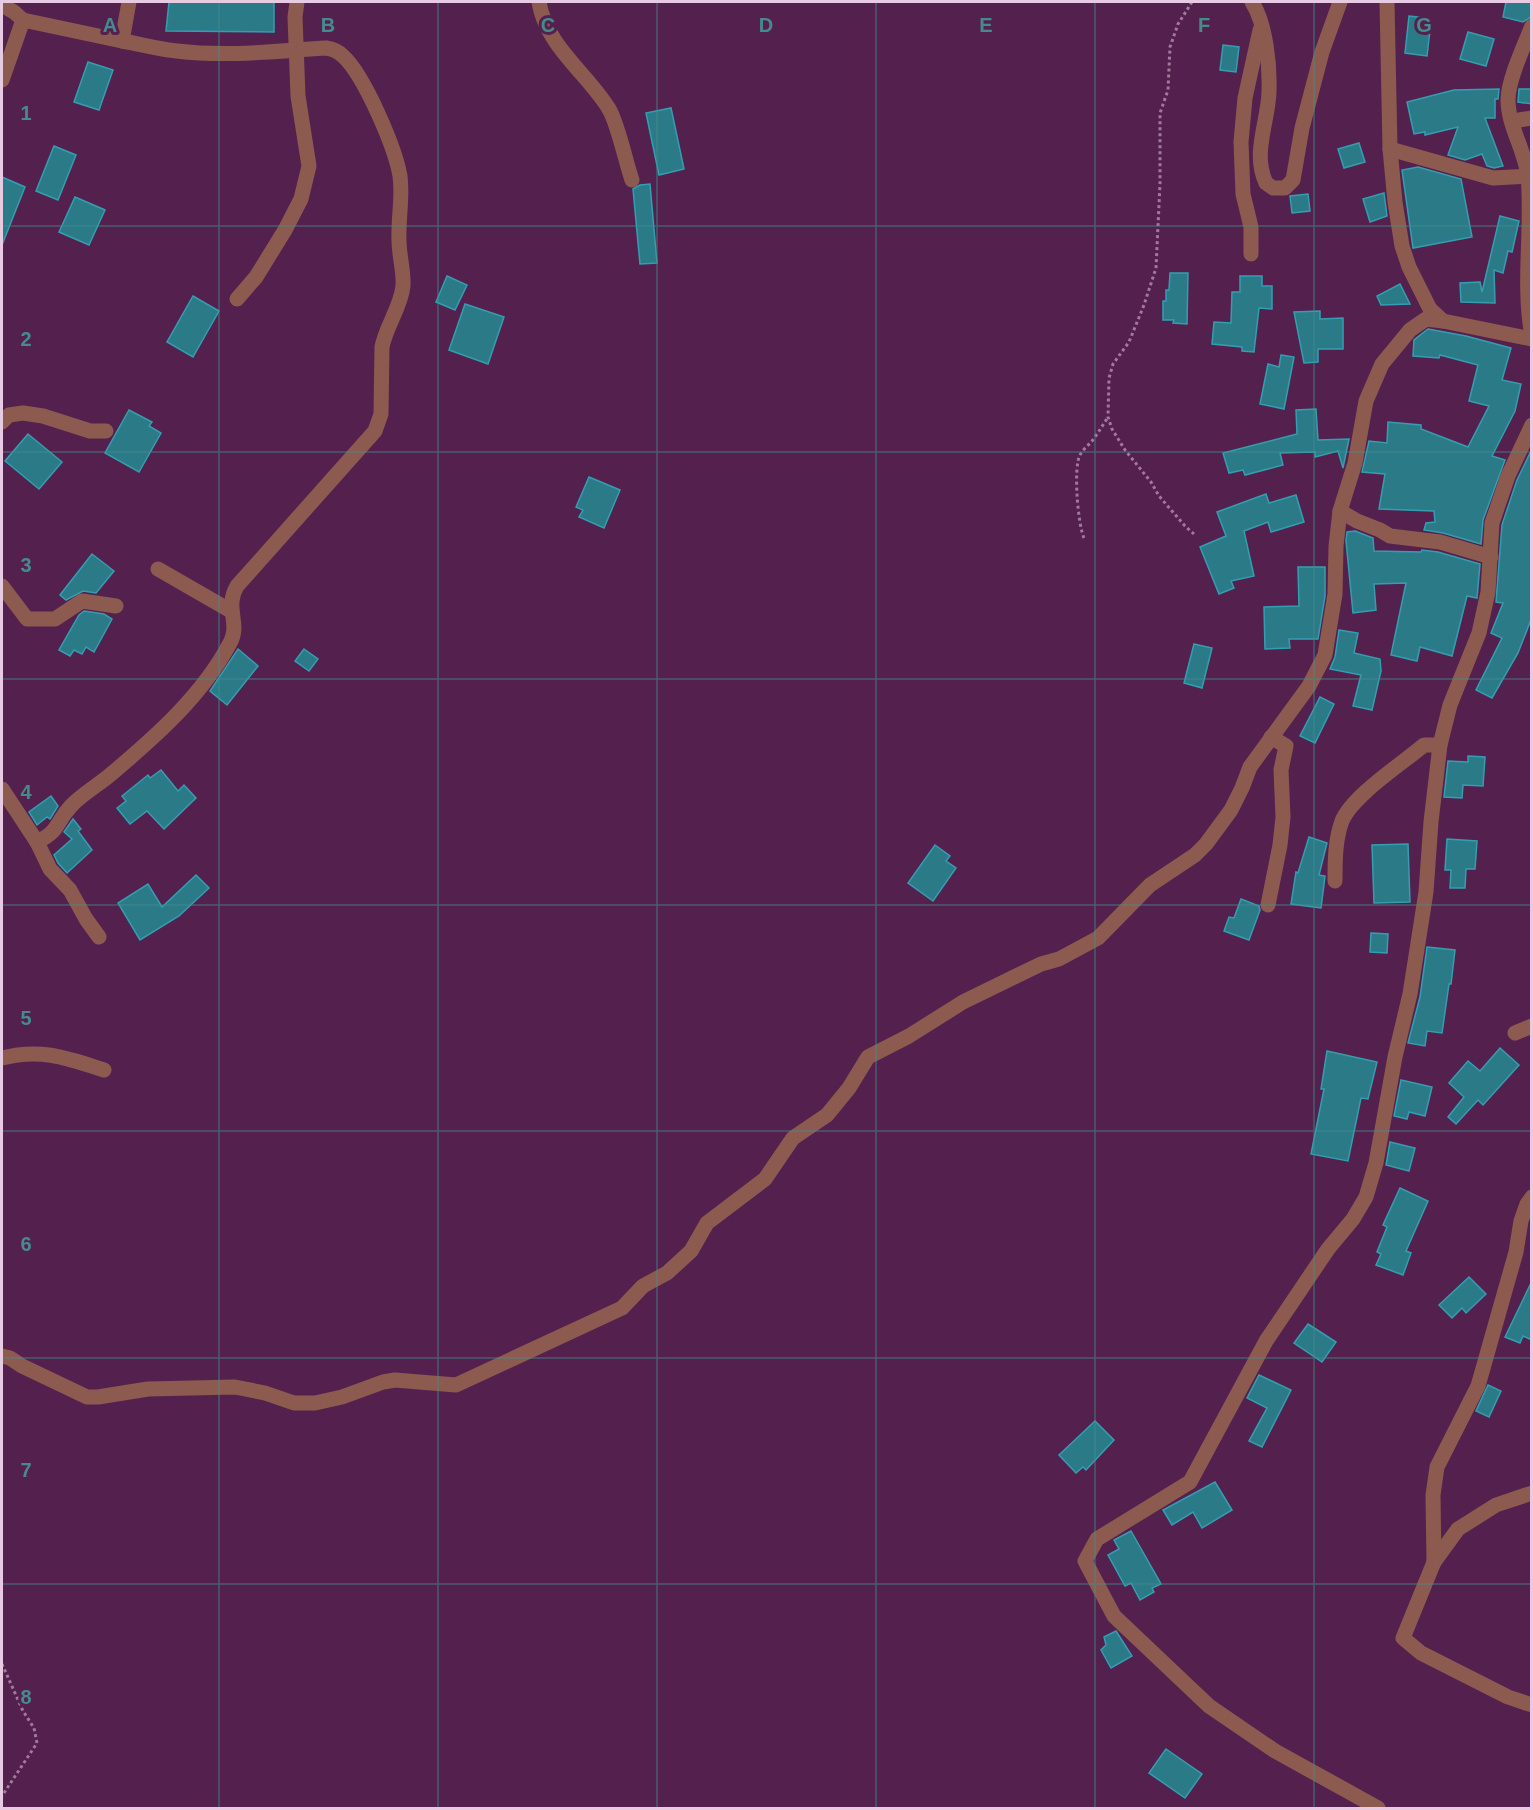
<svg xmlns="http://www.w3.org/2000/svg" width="1533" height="1810" font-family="Helvetica,sans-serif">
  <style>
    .building { fill: #2b7a88; stroke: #349eb1; stroke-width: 1.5 }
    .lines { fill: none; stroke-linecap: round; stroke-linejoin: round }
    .path { stroke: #a1799b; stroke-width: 3; stroke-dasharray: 3 3; stroke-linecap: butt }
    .minor { stroke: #8d5a50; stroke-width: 15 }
    .grid { fill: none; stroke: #468b8b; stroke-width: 1.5; stroke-opacity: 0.55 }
    .grid-label { font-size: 20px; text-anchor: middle; font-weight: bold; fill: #468b8b; stroke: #54214e; stroke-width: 6; stroke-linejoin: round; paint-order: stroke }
  </style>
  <rect width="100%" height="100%" fill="#54214e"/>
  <!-- building -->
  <g class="building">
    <polygon points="169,2 274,2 274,32 166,31"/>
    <polygon points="1506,2 1532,2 1532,16 1523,22 1503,17"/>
    <polygon points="1409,16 1426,18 1425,29 1430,30 1427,56 1405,53"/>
    <polygon points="1468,32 1494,39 1486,66 1460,59"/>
    <polygon points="1223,45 1239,47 1236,72 1220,70"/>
    <polygon points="88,62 113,70 99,110 74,102"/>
    <polygon points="1499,89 1498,99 1495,99 1495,118 1485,118 1503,166 1494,168 1487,166 1482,154 1465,160 1448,155 1458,127 1425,135 1425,132 1414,134 1407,102 1454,90"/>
    <polygon points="1519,89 1532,89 1532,104 1518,102"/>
    <polygon points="671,108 684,169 659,175 646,113"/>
    <polygon points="1359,143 1365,162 1344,168 1338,149"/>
    <polygon points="54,146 76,155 58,200 36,191"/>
    <polygon points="1418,167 1461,179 1472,237 1413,248 1402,170"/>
    <polygon points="2,177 25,187 2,245"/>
    <polygon points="650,184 657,263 640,264 633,189 640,185"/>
    <polygon points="1384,193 1387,216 1370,222 1363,199"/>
    <polygon points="1308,194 1310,211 1292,213 1290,196"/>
    <polygon points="75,197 105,210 89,245 59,232"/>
    <polygon points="1500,216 1519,221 1512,252 1508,251 1503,273 1494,270 1495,303 1461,302 1460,283 1480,282 1482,292"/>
    <polygon points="1170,273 1188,273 1187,324 1173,323 1174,320 1163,320 1163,301 1166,301 1166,290 1169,290"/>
    <polygon points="447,276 467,285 455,310 436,302"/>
    <polygon points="1240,276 1262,276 1262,286 1272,286 1272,309 1259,308 1254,352 1242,351 1242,347 1212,344 1214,322 1231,323 1232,292 1240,292"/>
    <polygon points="1400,284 1410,304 1381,305 1377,296"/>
    <polygon points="193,296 219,311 193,357 167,342"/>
    <polygon points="465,304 504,317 488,364 449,350"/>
    <polygon points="1320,311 1320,319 1343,318 1343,349 1318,349 1318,362 1304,363 1294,312"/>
    <polygon points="1428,329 1466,336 1511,348 1502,380 1521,384 1515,411 1492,456 1505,460 1483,520 1481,544 1443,533 1424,530 1426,523 1435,522 1434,511 1379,509 1385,474 1362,472 1369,441 1387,443 1388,422 1421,425 1421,429 1468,447 1489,406 1469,401 1478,365 1440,355 1439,358 1413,356 1414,340"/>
    <polygon points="1281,355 1294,357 1284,409 1260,404 1268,364 1279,367"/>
    <polygon points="1316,409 1318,440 1349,439 1343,468 1338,451 1315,457 1315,452 1280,453 1283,465 1245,475 1243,470 1229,473 1223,453 1297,434 1296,410"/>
    <polygon points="129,410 152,422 149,426 161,433 139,472 105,453"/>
    <polygon points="28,434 62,462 39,489 5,461"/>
    <polygon points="1532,449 1532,617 1518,653 1492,698 1476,690 1502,638 1491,633 1503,603 1496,602 1502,525 1517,480"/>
    <polygon points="589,477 620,490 604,528 579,517 583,510 576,507"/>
    <polygon points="1266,494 1269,503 1296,495 1304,522 1271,532 1268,522 1244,531 1254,576 1231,581 1234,588 1219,594 1200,547 1226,536 1217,512"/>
    <polygon points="1355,531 1373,538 1374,551 1421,552 1422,550 1438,552 1480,564 1477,598 1467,596 1452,656 1420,647 1417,661 1391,655 1406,583 1374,584 1376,610 1353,613 1346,541 1347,532"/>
    <polygon points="92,554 114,571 96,593 83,591 66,600 60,595"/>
    <polygon points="1298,567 1325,567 1325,596 1318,639 1289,639 1290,648 1265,649 1264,607 1299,606"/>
    <polygon points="84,611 104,614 112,619 94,652 86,647 82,654 74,650 70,656 59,650 79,615"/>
    <polygon points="1339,630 1358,633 1354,653 1380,659 1381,671 1372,710 1353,706 1361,675 1330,669 1335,657"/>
    <polygon points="1194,644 1212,648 1202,688 1184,683"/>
    <polygon points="238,649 258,666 227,705 210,691"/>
    <polygon points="304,649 318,659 309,671 295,661"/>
    <polygon points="1320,697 1334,704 1315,743 1300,736"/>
    <polygon points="1468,756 1485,757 1483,786 1463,785 1462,798 1444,797 1448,761 1468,762"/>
    <polygon points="161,770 178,791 184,785 196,798 164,829 147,811 130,824 117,808 126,801 122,796 148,775 150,778"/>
    <polygon points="51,796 58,806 50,819 47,817 37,825 29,812"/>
    <polygon points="73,819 81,829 78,831 92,850 67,873 58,863 54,855 72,839 64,832"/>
    <polygon points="1309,837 1327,843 1319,875 1325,876 1321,908 1291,904 1296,872 1298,873"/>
    <polygon points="1447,839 1477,841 1475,869 1466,869 1465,888 1450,888 1451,870 1445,870"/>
    <polygon points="1408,844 1410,902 1374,903 1372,845"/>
    <polygon points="935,845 950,856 946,861 956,868 933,901 908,883"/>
    <polygon points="196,875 209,888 179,916 140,940 118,903 148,884 162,907"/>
    <polygon points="1241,899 1259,906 1260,910 1249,940 1224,931 1229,917 1234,918"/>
    <polygon points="1371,933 1388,934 1387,953 1370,952"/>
    <polygon points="1427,947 1455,950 1451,984 1449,984 1442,1033 1427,1031 1425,1046 1408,1043 1420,997"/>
    <polygon points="1500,1048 1519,1065 1483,1105 1478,1100 1456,1124 1448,1117 1464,1097 1449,1083 1468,1061 1480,1071"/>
    <polygon points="1327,1051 1377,1062 1368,1099 1361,1098 1348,1161 1311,1154 1324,1089 1321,1089"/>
    <polygon points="1401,1080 1432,1087 1425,1116 1409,1112 1407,1119 1394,1116"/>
    <polygon points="1390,1142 1415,1148 1409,1171 1386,1165"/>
    <polygon points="1400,1188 1428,1201 1406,1251 1411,1253 1403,1275 1376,1265 1381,1254 1377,1252 1387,1227 1383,1225"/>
    <polygon points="1469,1277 1486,1294 1466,1313 1462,1308 1452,1318 1439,1305"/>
    <polygon points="1532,1281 1532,1340 1523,1336 1520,1343 1505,1337"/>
    <polygon points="1308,1324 1336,1342 1322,1362 1294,1343"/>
    <polygon points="1259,1375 1291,1390 1262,1447 1249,1441 1267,1408 1247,1398"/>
    <polygon points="1488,1385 1501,1391 1489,1417 1476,1411"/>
    <polygon points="1095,1421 1114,1440 1086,1470 1083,1467 1076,1473 1059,1455"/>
    <polygon points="1215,1482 1232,1510 1202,1528 1193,1512 1172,1525 1163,1510"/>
    <polygon points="1131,1531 1161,1584 1152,1588 1154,1592 1140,1600 1131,1583 1125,1586 1108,1555 1119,1549 1114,1540"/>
    <polygon points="1116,1631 1132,1656 1111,1668 1101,1650 1106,1645 1104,1637"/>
    <polygon points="1166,1749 1202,1774 1185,1798 1149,1773"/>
  </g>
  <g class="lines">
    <!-- path -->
    <g class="path">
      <polyline points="1192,2 1178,24 1170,47 1168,90 1160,113 1160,184 1156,268 1144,305 1129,342 1113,364 1109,378 1108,417 1112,429 1125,450 1151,482 1159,496 1185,526 1194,534"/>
      <path d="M 1084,538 C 1078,525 1073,468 1080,455 C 1082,450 1089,445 1092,441 C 1098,433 1103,425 1108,417"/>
      <polyline points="2,1664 23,1711 34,1728 37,1743 2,1796"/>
    </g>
    <!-- minor -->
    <g class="minor">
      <path d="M 539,2 C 546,46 587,73 609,109 C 618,124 626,163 632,180"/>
      <path d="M 1252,2 C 1266,24 1270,66 1269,92 C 1268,123 1252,153 1266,183 L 1273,188 L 1285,188 L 1293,180 L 1302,128 L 1322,52 L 1340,2"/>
      <polyline points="1387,2 1390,149 1395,202 1402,246 1409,267 1430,309 1443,321 1532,339"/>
      <polyline points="2,5 14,12 23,20"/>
      <path d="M 1532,26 C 1524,46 1508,80 1508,100 C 1508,126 1525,150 1528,176 C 1533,229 1522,283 1532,336"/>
      <polyline points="2,80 23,20 122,41 129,2"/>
      <polyline points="1513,121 1532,118"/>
      <polyline points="1390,149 1493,178 1532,176"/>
      <polyline points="1251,254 1251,227 1243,194 1241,142 1245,98 1260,30"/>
      <polyline points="237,299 256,277 285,230 301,199 309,166 298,96 295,17 297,2"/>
      <polyline points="1443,321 1426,319 1410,330 1382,364 1366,401 1355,463 1340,511 1357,521 1380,530 1390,536 1440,542 1491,557"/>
      <polyline points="2,422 9,415 23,413 43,416 90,431 106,431"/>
      <polyline points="158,569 231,611"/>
      <polyline points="2,586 27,619 55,619 82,601 116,606"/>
      <polyline points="2,789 37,842"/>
      <path d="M 1335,881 C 1335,861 1335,840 1342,821 C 1352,796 1403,763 1424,745 L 1440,745"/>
      <polyline points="1268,905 1280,845 1283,817 1281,770 1286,746 1271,737"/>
      <path d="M 99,937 L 86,919 L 70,890 L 50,869 L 37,842 C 61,830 55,823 71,806 C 81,795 98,785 110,775 C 155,737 202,696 230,643 C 241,624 224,608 237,586 L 375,431 L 381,414 L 382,347 C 386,326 401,307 403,286 C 404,271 399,256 399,240 C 398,219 403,197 400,176 C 395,147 364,75 343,56 C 338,51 333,49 326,48 C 277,51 227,57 177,51 C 158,49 140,44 122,41"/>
      <polyline points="1515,1033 1532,1026"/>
      <path d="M 2,1058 C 41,1048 67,1058 104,1070"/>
      <polyline points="1532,1197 1527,1204 1521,1221 1516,1252 1478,1386 1437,1467 1433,1495 1434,1562 1403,1638 1421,1653 1508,1697 1532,1705"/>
      <polyline points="2,1356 10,1358 22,1366 87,1397 98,1397 148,1389 235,1387 265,1393 294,1403 315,1403 342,1397 383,1382 395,1380 456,1385 622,1308 643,1286 667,1273 691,1251 707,1223 765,1179 793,1138 827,1115 849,1088 868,1057 909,1036 963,1002 1041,964 1059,959 1098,938 1150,885 1195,855 1206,844 1231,810 1242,788 1250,767 1309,686 1325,655 1335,594 1336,546 1340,511"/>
      <polyline points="1434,1562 1458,1529 1496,1505 1532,1493"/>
      <polyline points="1378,1808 1275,1751 1209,1706 1114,1616 1085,1561 1097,1539 1190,1482 1266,1341 1328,1249 1353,1219 1366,1197 1376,1163 1395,1057 1410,994 1426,892 1431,822 1440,745 1450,705 1479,633 1488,592 1492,523 1508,476 1532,425"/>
    </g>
  </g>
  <!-- grid -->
  <path class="grid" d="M 219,2 L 219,1808M 438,2 L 438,1808M 657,2 L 657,1808M 876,2 L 876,1808M 1095,2 L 1095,1808M 1314,2 L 1314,1808M 2,226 L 1532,226M 2,452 L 1532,452M 2,679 L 1532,679M 2,905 L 1532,905M 2,1131 L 1532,1131M 2,1358 L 1532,1358M 2,1584 L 1532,1584"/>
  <g class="grid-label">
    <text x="110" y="32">A</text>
    <text x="328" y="32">B</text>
    <text x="548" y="32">C</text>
    <text x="766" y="32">D</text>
    <text x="986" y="32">E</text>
    <text x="1204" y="32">F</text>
    <text x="1424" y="32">G</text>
    <text x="26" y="120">1</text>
    <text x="26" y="346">2</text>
    <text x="26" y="572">3</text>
    <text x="26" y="799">4</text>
    <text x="26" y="1025">5</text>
    <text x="26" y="1251">6</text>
    <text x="26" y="1477">7</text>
    <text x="26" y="1704">8</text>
  </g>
  <!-- border -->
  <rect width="1533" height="1810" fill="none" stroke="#e9cae3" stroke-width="6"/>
</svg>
